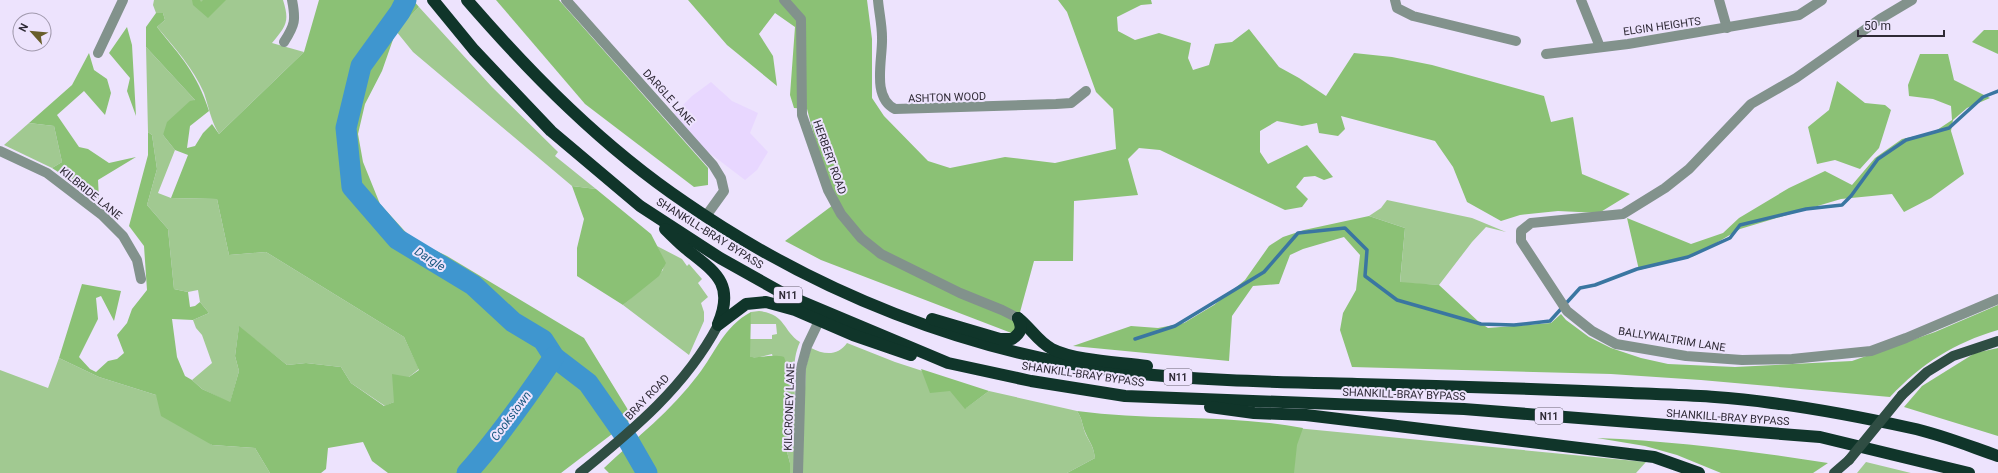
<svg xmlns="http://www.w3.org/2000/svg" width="1998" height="473" font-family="Roboto,sans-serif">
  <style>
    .built { fill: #e8d7ff }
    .green { fill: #a1c991 }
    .forest { fill: #8bc175 }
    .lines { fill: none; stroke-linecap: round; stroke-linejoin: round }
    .stream { stroke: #3a76a1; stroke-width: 3.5 }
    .river { stroke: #3f96cf; stroke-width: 21 }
    .minor { stroke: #82928c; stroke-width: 10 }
    .major { stroke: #2f4d43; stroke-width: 10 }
    .highway { stroke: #10352a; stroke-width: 12 }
    .major-bridge { stroke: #2f4d43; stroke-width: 10 }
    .labels { text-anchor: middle; stroke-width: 4; stroke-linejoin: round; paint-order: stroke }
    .shield { fill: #ede3fd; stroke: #686272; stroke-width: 1 }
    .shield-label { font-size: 10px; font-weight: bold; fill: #2f2a36 }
    .street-label { font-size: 11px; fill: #2f2a36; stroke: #ede3fd }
    .water-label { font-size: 12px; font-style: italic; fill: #1a5980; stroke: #ede3fd }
  </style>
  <rect width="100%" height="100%" fill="#ede3fd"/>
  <!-- built -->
  <polygon class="built" points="711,82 732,101 758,113 750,133 768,152 757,170 745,180 703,148 673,115 692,96"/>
  <!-- green -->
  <g class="green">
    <path d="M 154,0 L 283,0 C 290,22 286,26 272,43 L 304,52 L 219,134 C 211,121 209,108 204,93 C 193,68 175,48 157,27 L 165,20 L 163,13 L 156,13 L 153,5 Z"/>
    <polygon points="419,7 492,87 558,152 555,156 596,189 572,186 413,52 396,31"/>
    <polygon points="146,47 195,100 163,135 175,150 158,193 171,198 217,199 229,255 266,252 404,337 419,369 409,377 394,402 385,406 351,383 341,367 306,363 287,365 239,327 235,356 239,371 230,403 202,389 192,380 212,363 202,335 196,328 193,320 209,313 200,302 198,290 188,292 174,289 168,229 147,205 157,169 152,135 148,132"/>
    <polygon points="29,123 54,126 62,162 52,168 4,145"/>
    <polygon points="1387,200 1472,218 1506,232 1486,227 1472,242 1439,285 1400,283 1405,228 1369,216 1381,208"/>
    <polygon points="657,246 682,259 687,266 689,264 702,279 698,283 708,297 701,303 704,312 704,321 689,355 623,305 663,270 664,261"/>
    <path d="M 759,311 C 786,314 782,330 800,342 C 791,361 795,382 795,402 C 796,426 796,449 795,473 L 790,473 L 790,463 L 786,448 L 791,423 L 772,354 L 760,357 L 750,357 L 750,339 L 772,339 L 772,335 L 777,334 L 776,324 L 750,324 L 751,312 Z"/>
    <path d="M 847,343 L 895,362 L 941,377 L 966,408 L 989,391 L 1077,411 C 1083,420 1082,426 1086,435 C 1091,445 1093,445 1095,458 L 1067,473 L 801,473 L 806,367 L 811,348 C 824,355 838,356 847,343 Z"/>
    <polygon points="59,358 99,377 156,395 212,445 255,448 270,473 0,473 0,370 48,388"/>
    <polygon points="1296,428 1646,462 1636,473 1283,473"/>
    <polygon points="1866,462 1911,473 1857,473"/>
  </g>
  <!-- forest -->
  <g class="forest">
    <polygon points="192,0 200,0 201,2 203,0 226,0 208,18 193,5"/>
    <path d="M 319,0 L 413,0 L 419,7 L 396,31 L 382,71 L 365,104 L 358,134 L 363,162 L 380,204 L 412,239 L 447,256 L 584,338 L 633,418 L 561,473 L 388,473 L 372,461 L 363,442 L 328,448 L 326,469 L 321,473 L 270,473 L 255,448 L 212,445 L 161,416 L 156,395 L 99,377 L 59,358 L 82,284 L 121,291 L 114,321 L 101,296 L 96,298 L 98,319 L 79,357 L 90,369 L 96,372 L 108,361 L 117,359 L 124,353 L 117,335 L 127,323 L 132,309 L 147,290 L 144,246 L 129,226 L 148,155 L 148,132 L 152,135 L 157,169 L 147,205 L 168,229 L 174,289 L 188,292 L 190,307 L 195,306 L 200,302 L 209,313 L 193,320 L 172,319 L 177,357 L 185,376 L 192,380 L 202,389 L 230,402 L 239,371 L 235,356 L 239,326 L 287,365 L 306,363 L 341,367 L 351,383 L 384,406 L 394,402 L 392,374 L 409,377 L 419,370 L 404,337 L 266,252 L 229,255 L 217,199 L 171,198 L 188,155 L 175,150 L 163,135 L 167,122 L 190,101 L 195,100 L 146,47 L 146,27 L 156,13 L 163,13 L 165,20 L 157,27 C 181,57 197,73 209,111 L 190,126 L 187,148 L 195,146 L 203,133 L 212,124 L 219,134 L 304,52 Z"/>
    <polygon points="496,0 559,0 708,168 708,185 694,187 585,104"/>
    <polygon points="688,0 867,0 872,39 872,98 884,116 928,161 950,168 1005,157 1055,163 1116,149 1113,109 1096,92 1067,12 1058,0 1151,0 1152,4 1141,5 1117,17 1118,31 1135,40 1159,33 1191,43 1188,58 1193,70 1209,65 1215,44 1232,42 1249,29 1279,67 1299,78 1326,96 1354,53 1392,57 1432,65 1544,96 1551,122 1573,117 1582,174 1630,194 1599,213 1558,211 1520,215 1501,221 1467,202 1453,167 1435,141 1341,116 1345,129 1338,136 1319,133 1317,123 1302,126 1277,121 1260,131 1260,152 1268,164 1307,145 1333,177 1324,180 1315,176 1304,177 1296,187 1308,199 1302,207 1285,210 1160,150 1139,148 1128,159 1138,195 1074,201 1073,261 1034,261 1014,334 821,260 785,241 837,202 818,150 807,109 794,108 790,95 795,27 775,13 759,34 773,56 777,86 727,45"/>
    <polygon points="127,27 132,45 136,116 127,91 130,78 109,53"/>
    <polygon points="1984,30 1998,30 1998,54 1972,42"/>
    <polygon points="89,53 94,70 107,79 111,93 105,115 84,91 57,115 79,147 88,149 109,163 136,157 98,180 99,199 52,168 62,162 54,126 29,123 72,85"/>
    <polygon points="1920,54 1948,54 1954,80 1990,98 1967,108 1953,120 1951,131 1964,174 1931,198 1904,212 1892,194 1841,199 1740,229 1694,256 1639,270 1627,218 1691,244 1723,233 1739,218 1789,188 1825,171 1852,185 1875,158 1902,139 1934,132 1952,120 1951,106 1933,99 1909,96 1908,85"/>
    <polygon points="1837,81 1865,103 1885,105 1891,110 1879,148 1860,169 1835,160 1817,164 1808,127 1829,110"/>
    <polygon points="572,186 596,189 651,234 666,263 659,276 623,305 577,276 577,248 584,219"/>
    <path d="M 1369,216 L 1405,228 L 1400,282 L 1439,285 L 1479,322 L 1488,328 L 1551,323 L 1561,314 L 1566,320 L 1589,337 L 1611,348 L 1641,358 L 1668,364 L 1735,367 L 1852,361 L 1935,332 L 1998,305 L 1998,330 C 1954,343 1922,363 1890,397 L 1701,380 L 1611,374 L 1352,367 L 1340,330 L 1343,313 L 1356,290 L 1360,255 L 1344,237 L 1303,249 L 1290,255 L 1279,284 L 1253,286 L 1232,316 L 1229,361 L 1073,346 L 1131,326 L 1158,328 L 1184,323 L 1214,305 L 1245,280 L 1269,246 L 1283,237 L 1304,230 Z"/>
    <path d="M 751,312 L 750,357 C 762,358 772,354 784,357 L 788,368 L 791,423 L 786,448 L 790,463 L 790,473 L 609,473 L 604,468 C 636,438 672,410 698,375 C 716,352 723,327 751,312 Z"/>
    <polygon points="1998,348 1998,436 1904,407 1922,386 1975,353"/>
    <polygon points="921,369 989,391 965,409 950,391 930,393"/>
    <path d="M 1077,411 C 1152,421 1229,414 1303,428 L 1297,445 L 1294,473 L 1067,473 L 1095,458 C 1093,445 1091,445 1086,434 C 1082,426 1083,420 1077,411 Z"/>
    <path d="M 1597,438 C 1675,441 1751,451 1828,463 L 1813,473 L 1721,473 L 1677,455 L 1645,446 Z"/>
  </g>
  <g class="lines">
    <!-- stream -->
    <polyline class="stream" points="1135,339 1175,326 1264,272 1298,233 1345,228 1367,250 1365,276 1397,300 1481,324 1514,325 1550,321 1580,288 1595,285 1637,269 1688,257 1730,238 1740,225 1806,209 1842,205 1851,196 1878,159 1906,140 1949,128 1983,97 1998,91"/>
    <!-- river -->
    <g class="river">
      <polyline points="406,0 400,12 361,66 346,128 352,187 397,239 473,285 513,322 543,340 554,357 588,383 628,440 647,473"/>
      <path d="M 467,473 C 499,437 527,397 554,357"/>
    </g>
    <!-- minor -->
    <g class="minor">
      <polyline points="566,0 713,165 721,178 724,191 706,216"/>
      <polyline points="784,0 801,19 802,115 828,190 841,214 861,238 881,254 960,293 1002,310 1018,318"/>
      <path d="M 878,0 C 879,12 882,25 882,37 C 883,59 871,97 895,109 L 1056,104 L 1071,103 L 1086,91"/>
      <polyline points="1395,0 1397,8 1413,16 1516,41"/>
      <polyline points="1581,0 1600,47"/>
      <polyline points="1719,0 1727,28"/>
      <polyline points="1912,0 1880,19 1796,78 1751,104 1689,169 1665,188 1623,214 1531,223 1521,231 1521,241 1567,311 1592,331 1616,344 1686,356 1742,360 1792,359 1871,351 1906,338 1998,299"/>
      <path d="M 284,42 C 295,25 296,20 292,0"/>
      <polyline points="98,53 123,0"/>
      <polyline points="1546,54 1628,44 1799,15 1822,0"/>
      <polyline points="0,151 47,173 102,215 123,236 137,260 141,279"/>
      <polyline points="798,473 801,368 807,346 819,321"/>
    </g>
    <!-- major -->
    <g class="major">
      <polyline points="1902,395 1927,372 1953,356 1998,341"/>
      <path d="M 580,473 C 633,430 686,386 718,325"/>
      <polyline points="1834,473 1849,460"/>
    </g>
    <!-- highway -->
    <g class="highway">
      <polyline points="433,0 474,50 551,131 640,206 720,258 786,295 948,363 1031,381 1125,396 1464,409 1820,437 1969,473"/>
      <path d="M 467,0 C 532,75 603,147 686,203 C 815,292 968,353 1124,372 C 1201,381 1279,382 1357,384 C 1448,386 1539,389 1631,393 C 1678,395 1725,396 1772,403 C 1818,409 1865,418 1911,428 C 1940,434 1969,446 1998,456"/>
      <path d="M 665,229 C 671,235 678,242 685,248 C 713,271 736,282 718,324"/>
      <path d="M 1018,318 C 1030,327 1038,342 1052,349 C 1076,361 1120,362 1147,366"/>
      <path d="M 932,319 L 1000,339 L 1012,339 C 1021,333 1023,328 1018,318"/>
      <polyline points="718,325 746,304 766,302 795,310 853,335 911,355"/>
      <polyline points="1210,407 1254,413 1306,415 1654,457 1699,473"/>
    </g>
    <!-- major-bridge -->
    <polyline class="major-bridge" points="1849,460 1902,395"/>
  </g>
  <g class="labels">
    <!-- shield labels -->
    <g class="shield">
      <rect x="774" y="287" width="28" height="16" rx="3"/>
      <rect x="1164" y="369" width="28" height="16" rx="3"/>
      <rect x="1535" y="408" width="28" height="16" rx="3"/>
    </g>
    <g class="shield-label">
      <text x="788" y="299">N11</text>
      <text x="1178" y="381">N11</text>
      <text x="1549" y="420">N11</text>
    </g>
    <!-- street labels -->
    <g class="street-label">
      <text transform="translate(1662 26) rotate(-8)" y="4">ELGIN HEIGHTS</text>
      <text transform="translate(669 97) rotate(48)" y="4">DARGLE LANE</text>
      <text transform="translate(947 97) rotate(-2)" y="4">ASHTON WOOD</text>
      <text transform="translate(830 157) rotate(70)" y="4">HERBERT ROAD</text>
      <text transform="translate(91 193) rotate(39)" y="4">KILBRIDE LANE</text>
      <text transform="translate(710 233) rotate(32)" y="4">SHANKILL-BRAY BYPASS</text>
      <text transform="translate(1672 339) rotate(9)" y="4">BALLYWALTRIM LANE</text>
      <text transform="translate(1083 374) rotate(8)" y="4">SHANKILL-BRAY BYPASS</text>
      <text transform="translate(1404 394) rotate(2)" y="4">SHANKILL-BRAY BYPASS</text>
      <text transform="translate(647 397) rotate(-46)" y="4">BRAY ROAD</text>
      <text transform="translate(789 407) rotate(-88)" y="4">KILCRONEY LANE</text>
      <text transform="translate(1728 417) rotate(4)" y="4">SHANKILL-BRAY BYPASS</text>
    </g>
    <!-- water labels -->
    <g class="water-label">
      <text transform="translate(430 259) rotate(32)" y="4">Dargle</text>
      <text transform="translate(511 416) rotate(-53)" y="4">Cookstown</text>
    </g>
  </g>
  <!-- north arrow -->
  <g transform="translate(32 32) rotate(297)"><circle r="19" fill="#ede3fd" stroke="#a199ad"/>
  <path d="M0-3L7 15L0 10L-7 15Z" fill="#685e2a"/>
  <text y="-6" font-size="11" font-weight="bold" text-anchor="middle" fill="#2f2a36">N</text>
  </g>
  <!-- scale -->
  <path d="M1858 30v6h86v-6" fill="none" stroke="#2f2a36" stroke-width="2"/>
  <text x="1864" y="30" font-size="12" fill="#2f2a36" stroke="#ede3fd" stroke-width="3" paint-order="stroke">50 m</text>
</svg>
